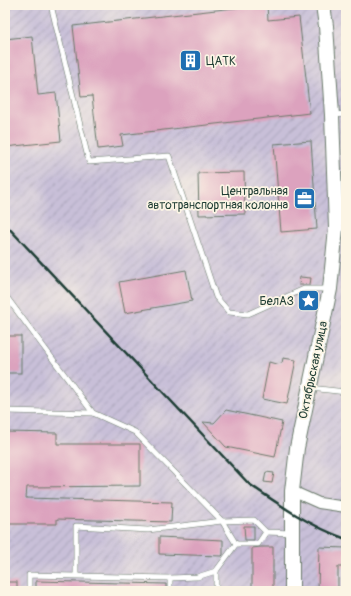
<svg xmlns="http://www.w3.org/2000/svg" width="351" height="596" font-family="Pangolin,sans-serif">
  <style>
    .industrial { fill: url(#industrial-furrows) }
    .building { fill: #dca2be }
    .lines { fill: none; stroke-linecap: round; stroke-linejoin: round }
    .lane-casing { stroke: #6a7a6b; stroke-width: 6 }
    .street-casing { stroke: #6a7a6b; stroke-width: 12 }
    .secondary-casing { stroke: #6a7a6b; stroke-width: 16 }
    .lane { stroke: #fff; stroke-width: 5 }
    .street { stroke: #fff; stroke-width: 10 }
    .secondary { stroke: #fff; stroke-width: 14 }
    .rail { stroke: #1f3d34; stroke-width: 2.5 }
    .labels { text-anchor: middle; stroke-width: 3.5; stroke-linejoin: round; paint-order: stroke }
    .poi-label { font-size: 12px; fill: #1f3d34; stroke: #fcf5e5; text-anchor: end }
    .street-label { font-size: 12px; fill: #1f3d34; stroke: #fcf5e5 }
  </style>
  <defs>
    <pattern id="industrial-furrows" width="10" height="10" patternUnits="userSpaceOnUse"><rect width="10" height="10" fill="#c8bfd8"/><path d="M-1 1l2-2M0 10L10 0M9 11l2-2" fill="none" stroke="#a29cb0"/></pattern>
  </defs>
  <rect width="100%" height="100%" fill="#fcf5e5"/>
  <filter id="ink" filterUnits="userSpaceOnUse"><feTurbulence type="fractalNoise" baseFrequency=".025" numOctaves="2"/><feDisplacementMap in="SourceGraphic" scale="8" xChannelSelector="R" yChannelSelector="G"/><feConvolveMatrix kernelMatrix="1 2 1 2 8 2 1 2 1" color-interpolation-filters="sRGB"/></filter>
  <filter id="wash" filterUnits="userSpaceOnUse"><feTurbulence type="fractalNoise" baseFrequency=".012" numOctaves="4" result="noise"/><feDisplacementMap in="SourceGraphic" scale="16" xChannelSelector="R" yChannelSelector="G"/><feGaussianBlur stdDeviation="0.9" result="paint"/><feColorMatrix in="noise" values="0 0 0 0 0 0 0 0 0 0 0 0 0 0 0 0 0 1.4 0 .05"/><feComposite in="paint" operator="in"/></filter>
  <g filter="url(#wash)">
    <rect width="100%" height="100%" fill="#f5ead1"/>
    <!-- industrial -->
    <rect class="industrial" x="5" y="5" width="341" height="586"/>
    <g id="blocks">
      <!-- building -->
      <g class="building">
        <polygon points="261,5 267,5 268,20 299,17 310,113 121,135 123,146 98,149 92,96 81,97 73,26"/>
        <polygon points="32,36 38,95 56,93 61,141 5,147 5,39"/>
        <polygon points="311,141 317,229 281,232 274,144"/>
        <polygon points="244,172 245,214 199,215 198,173"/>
        <polygon points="186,270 192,301 125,313 119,282"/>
        <polygon points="300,277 311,278 310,285 299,285"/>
        <rect x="5" y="336" width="16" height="37"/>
        <polygon points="283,358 296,360 287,404 262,399 269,362 276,364 282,363"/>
        <polygon points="226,410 282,422 275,457 226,447 203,422 214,423"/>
        <polygon points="5,432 57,433 57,444 140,444 140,486 27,487 26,498 172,502 171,522 57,519 57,524 5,524"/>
        <polygon points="266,472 274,473 272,483 264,482"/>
        <polygon points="244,526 254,526 254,540 245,540"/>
        <polygon points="159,537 223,540 223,555 222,556 159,554"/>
        <polygon points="261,547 273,547 273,591 252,591 252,548"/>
        <polygon points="319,547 346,548 346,567 338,567 338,591 318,591"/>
        <polygon points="36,581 166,584 166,591 36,591"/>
        <rect x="5" y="582" width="12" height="9"/>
      </g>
    </g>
  </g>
  <g filter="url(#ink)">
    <use href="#blocks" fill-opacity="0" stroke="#6a7a6b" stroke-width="1"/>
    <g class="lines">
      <defs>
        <g id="lane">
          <polyline points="51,5 89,162 169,156 216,297 229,312 248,314 304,289 329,289"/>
          <polyline points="333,115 346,114"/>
          <polyline points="5,295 93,413"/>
          <polyline points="310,388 346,392"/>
          <polyline points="5,411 93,413 135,432 222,521 254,520 266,532 292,533"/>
          <polyline points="76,575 76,526 148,530 222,521 236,544 258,544 266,532"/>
          <polyline points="29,591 29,575 170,578 197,577 216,571 236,544"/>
          <polyline points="170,591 170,578"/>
          <polyline points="216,591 216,571"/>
        </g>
        <polyline id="street" points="292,491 319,503 346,507"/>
        <polyline id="secondary" points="292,591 292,491 297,448 330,289 336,228 332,115 326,26 323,5"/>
      </defs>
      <!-- lane casing -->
      <use href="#lane" class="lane-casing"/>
      <!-- street casing -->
      <use href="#street" class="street-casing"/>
      <!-- secondary casing -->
      <use href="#secondary" class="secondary-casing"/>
      <!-- lane -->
      <use href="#lane" class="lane"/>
      <!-- street -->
      <use href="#street" class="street"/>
      <!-- secondary -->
      <use href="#secondary" class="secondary"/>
      <!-- rail -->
      <path class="rail" d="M 5,224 L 249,484 C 281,506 310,526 346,539"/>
    </g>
  </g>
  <!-- icons -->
  <defs>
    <symbol id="building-square" viewBox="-11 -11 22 22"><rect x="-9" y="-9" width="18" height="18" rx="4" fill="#1f6fb2" stroke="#fcf5e5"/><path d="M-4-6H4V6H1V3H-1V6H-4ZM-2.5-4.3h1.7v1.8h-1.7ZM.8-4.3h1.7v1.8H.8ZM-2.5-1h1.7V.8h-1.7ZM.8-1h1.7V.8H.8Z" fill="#fff"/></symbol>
    <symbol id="office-square" viewBox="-11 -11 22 22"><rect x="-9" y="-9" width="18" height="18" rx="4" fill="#1f6fb2" stroke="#fcf5e5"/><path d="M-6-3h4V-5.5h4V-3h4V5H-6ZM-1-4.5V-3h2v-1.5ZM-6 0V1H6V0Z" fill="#fff"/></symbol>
    <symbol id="sight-square" viewBox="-11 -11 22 22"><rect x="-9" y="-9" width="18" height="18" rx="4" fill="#1f6fb2" stroke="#fcf5e5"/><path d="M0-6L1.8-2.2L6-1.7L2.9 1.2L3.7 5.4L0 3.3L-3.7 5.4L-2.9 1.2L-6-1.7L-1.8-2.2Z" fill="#fff"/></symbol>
  </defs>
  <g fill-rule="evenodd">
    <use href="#building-square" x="178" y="48" width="25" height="25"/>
    <use href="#office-square" x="292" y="186" width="25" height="25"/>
    <use href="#sight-square" x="296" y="288" width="25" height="25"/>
  </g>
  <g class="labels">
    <!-- poi labels -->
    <g class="poi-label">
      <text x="206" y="65" text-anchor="start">ЦАТК</text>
      <text x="288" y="195">Центральная<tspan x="288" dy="14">автотранспортная колонна</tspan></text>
      <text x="294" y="305">БелАЗ</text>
    </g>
    <!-- street labels -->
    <g class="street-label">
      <text transform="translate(313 370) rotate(-78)" y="4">Октябрьская улица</text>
    </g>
  </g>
  <!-- margin -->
  <rect width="351" height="596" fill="none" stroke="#fcf5e5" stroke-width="20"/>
</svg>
